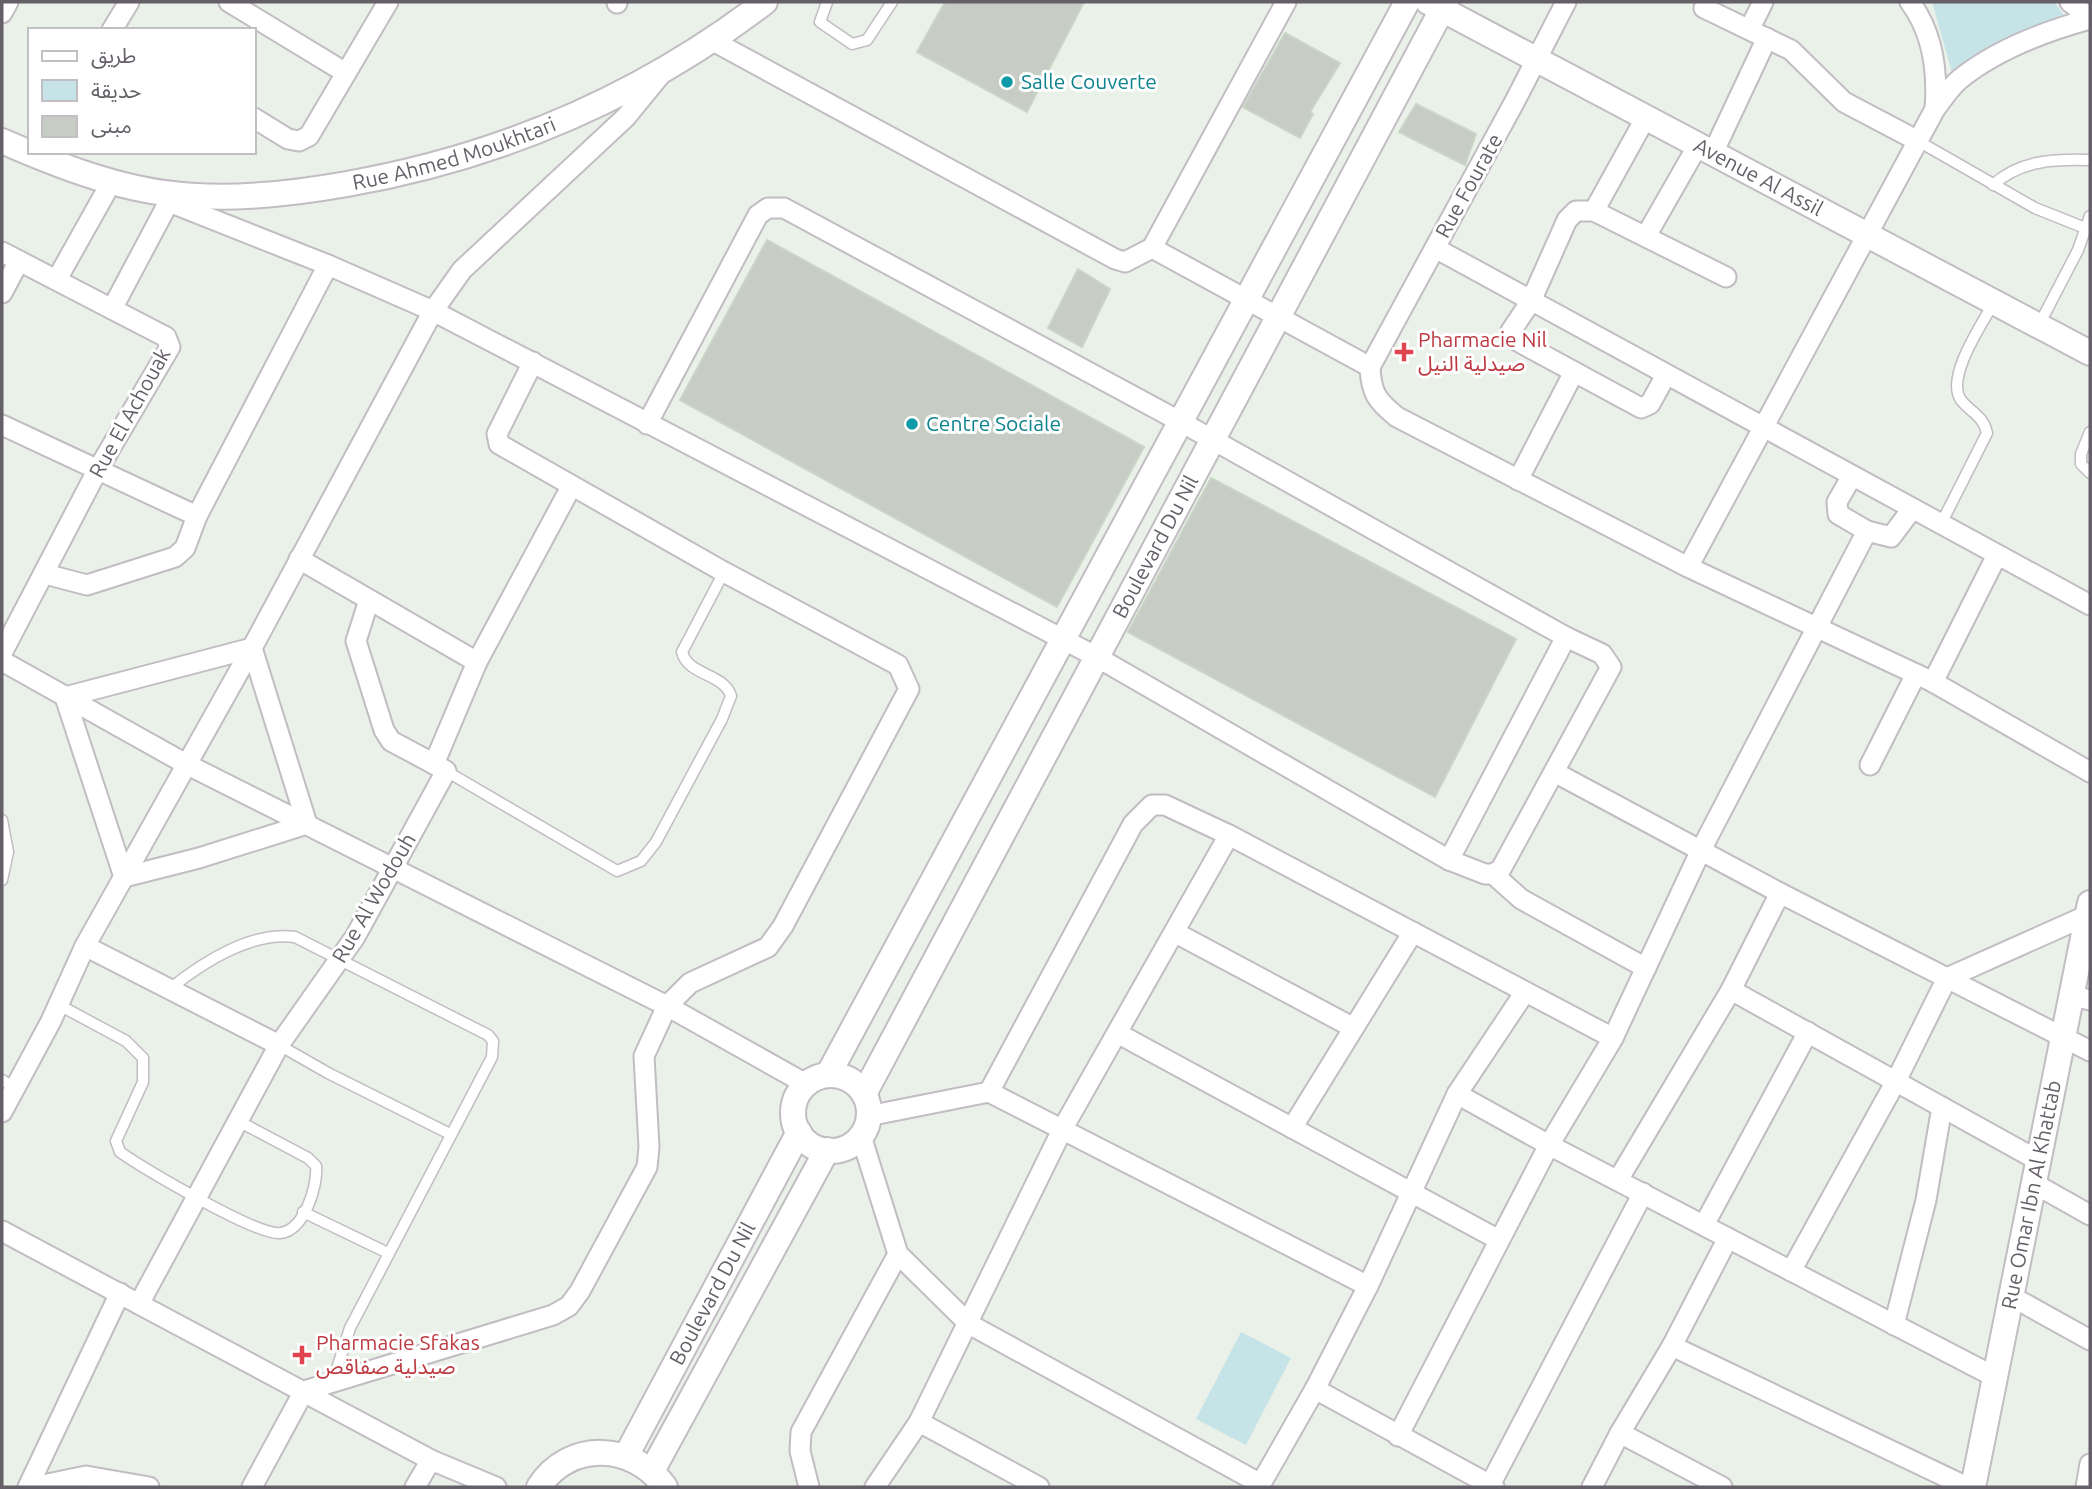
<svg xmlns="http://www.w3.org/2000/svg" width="2092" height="1489" font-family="Ubuntu,'Noto Sans Arabic',sans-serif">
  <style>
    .green { fill: #c6e3e7 }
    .building { fill: #c7ccc4; stroke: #c9d6c6; stroke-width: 2 }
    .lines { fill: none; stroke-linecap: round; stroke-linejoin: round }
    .service-casing { stroke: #c2bcc3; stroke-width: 13 }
    .minor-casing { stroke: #c2bcc3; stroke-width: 23 }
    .tertiary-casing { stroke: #c2bcc3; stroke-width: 28 }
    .service { stroke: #fff; stroke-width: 10 }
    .minor { stroke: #fff; stroke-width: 19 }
    .tertiary { stroke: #fff; stroke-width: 24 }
    .culture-dot { fill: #0f9aa8; stroke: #fff; stroke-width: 2.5 }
    .health-dot { fill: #e0444e; stroke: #fff; stroke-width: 2.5 }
    .labels { text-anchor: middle; stroke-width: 6; stroke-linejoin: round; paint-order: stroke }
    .culture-label { font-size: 21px; fill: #0d838f; stroke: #fff; text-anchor: start }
    .street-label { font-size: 21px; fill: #655f68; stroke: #fff }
    .health-label { font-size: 21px; fill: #be3a42; stroke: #fff; text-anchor: start }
  </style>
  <rect width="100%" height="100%" fill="#e9f1e8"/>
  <!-- green -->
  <g class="green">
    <polygon points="1932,2 2054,2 2067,19 1953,76"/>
    <polygon points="1241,1332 1291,1358 1246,1445 1196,1419"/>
  </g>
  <!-- building -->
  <g class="building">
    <polygon points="945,2 1084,2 1027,112 917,52"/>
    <polygon points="1285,33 1340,63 1310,112 1313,114 1300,138 1243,107"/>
    <polygon points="1416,104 1476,134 1465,165 1399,132"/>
    <polygon points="767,240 1144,447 1057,607 680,400"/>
    <polygon points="1078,269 1110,289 1082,347 1048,328"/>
    <polygon points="1211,478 1516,639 1435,797 1128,632"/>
  </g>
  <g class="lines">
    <defs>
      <g id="service">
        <polyline points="827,2 820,22 852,44 867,40 892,2"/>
        <polyline points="1918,141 2035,208 2090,230"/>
        <path d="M 1993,185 C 2020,160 2055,159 2090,160"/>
        <polyline points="2039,325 2078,250 2090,216"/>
        <polyline points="2090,432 2081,454 2081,464 2090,473"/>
        <path d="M 1941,524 L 1987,433 C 1983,415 1971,413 1961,400 C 1945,378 1982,324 1993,304"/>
        <path d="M 446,771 L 617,871 L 641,861 L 656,842 L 722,719 L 731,696 C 724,673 688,676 682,652 L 724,572"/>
        <polyline points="2,820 8,852 2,880"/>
        <path d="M 171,988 C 203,962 252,931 295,937 L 488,1035 L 493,1041 L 492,1057 L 350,1328 L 333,1381"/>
        <path d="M 59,1005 L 126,1041 L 143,1058 L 143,1082 L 116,1141 L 120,1152 C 143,1168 257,1236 280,1233 C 304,1231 318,1186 316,1166 L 308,1158 L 240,1122"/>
        <polyline points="279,1045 328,1073 450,1134"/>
        <polyline points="2,1080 14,1087"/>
        <polyline points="303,1212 388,1253"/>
      </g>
      <g id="minor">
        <polyline points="229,2 346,73"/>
        <path d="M 1910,2 C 1933,33 1938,71 1935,109"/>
        <polyline points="2070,2 2090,18"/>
        <polyline points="617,3 617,2"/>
        <polyline points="1704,8 1791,50 1844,102 1918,141"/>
        <polyline points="2,13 8,2"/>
        <polyline points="1750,28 1763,2"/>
        <polyline points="112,30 129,2"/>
        <polyline points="713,41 1115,259 1125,262 1152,248 1286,2"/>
        <polyline points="254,118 288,139 299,141 309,136 388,2"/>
        <polyline points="1713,153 1767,38"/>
        <polyline points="169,202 328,265 433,311 1095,656 1449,860 1485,874 1493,874 1501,869 1611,667 1602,654 1566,637 1181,422 784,208 768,208 758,215 647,424"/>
        <polyline points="1594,211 1646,117"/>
        <polyline points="1646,236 1698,145"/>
        <polyline points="1152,248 1370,367"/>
        <polyline points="1435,248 2090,605"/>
        <polyline points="2,252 166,337 170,347 97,471 2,653"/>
        <polyline points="57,279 112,181"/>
        <polyline points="2,293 19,261"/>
        <polyline points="112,309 173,194"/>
        <path d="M 1370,367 C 1371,393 1377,401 1397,417 L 1688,567 L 1933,682 L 2090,772"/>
        <polyline points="1370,367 1515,101 1566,2"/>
        <polyline points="1666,375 1650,404 1641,408 1510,337 1511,331 1531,301 1567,220 1576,211 1594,211 1726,277"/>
        <polyline points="2,425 197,516 328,265"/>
        <polyline points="1852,476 1837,502 1838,514 1867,531"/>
        <polyline points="1518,480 1574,372"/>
        <polyline points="299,559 477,662"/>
        <path d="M 1688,567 L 1935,109 C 1943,99 1950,87 1960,79 C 1996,50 2046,31 2090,19"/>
        <polyline points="45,574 87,585 175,557 185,548 197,516"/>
        <polyline points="369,600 356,641 384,730 391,741 434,764"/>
        <polyline points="2,661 186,764 667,1006 806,1084"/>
        <polyline points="1933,682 1997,555"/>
        <polyline points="65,697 252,648 307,824 199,858 124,877"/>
        <polyline points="65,697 124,877"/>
        <polyline points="1870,765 1916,674"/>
        <polyline points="1556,773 1780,893 2090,1051"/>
        <polyline points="1449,860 1566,637"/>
        <polyline points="1493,874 1521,899 1646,968"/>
        <polyline points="1176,933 1352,1027"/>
        <polyline points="85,946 279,1045"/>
        <polyline points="1731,990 2039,1161"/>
        <polyline points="2074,996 2090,1000"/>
        <polyline points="1117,1033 1499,1240"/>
        <polyline points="989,1092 1133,824 1152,805 1165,805 1229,835 1613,1038"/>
        <polyline points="1457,1094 1549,1145 1995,1377"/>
        <polyline points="2,1112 51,1021 85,946 252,648 433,311 462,270 626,117 662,73"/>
        <polyline points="868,1116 989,1092 1368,1286"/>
        <polyline points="1292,1128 1413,932"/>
        <polyline points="861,1136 898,1254 969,1324 1261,1484"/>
        <polyline points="1618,1180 1731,990 1780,893"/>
        <polyline points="2035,1184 2090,1215"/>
        <polyline points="1704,1225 1808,1032"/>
        <polyline points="2,1231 431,1460 496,1487"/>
        <polyline points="1791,1271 1896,1081 1947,978 2088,915"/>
        <polyline points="2009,1295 2090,1340"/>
        <polyline points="139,1304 279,1045 355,937 446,771 434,764 477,662 571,487"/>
        <polyline points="1894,1325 1926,1200 1942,1107"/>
        <polyline points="1672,1346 1967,1487"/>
        <polyline points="1315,1389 1494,1487"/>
        <polyline points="919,1422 1039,1487"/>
        <polyline points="1620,1433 1722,1487"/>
        <polyline points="1398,1436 1549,1145 1613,1038 1701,850 1867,531 1891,537 1912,509"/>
        <polyline points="28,1487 120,1293"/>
        <polyline points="33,1487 86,1476 149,1487"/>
        <polyline points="252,1487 304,1391 553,1315 569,1306 580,1291 647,1167 649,1147 644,1056 667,1006 690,983 768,947 783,926 909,689 898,665 724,572 499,444 497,434 533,362"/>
        <polyline points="415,1487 431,1460"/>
        <polyline points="809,1487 800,1451 801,1432 898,1254"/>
        <polyline points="875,1487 919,1422 1063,1128 1229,835"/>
        <polyline points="1259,1487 1315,1389 1368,1286 1457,1094 1525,992"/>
        <polyline points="1489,1487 1643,1193"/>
        <polyline points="1592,1487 1620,1433 1672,1346 1728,1238"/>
        <polyline points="2086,1487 2090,1464"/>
      </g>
      <g id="tertiary">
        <path id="s1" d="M 1428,2 L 2090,353"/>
        <path id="s2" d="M 2,141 C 55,164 115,188 173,194 C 230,201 291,194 347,184 C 500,157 642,96 765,2"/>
        <polyline points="828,1075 1407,2"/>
        <circle cx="831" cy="1113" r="38"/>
        <path id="s3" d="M 864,1094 L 1446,2"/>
        <path id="s4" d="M 626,1456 L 799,1132"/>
        <polyline points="652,1471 827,1150"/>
        <path d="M 539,1487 C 569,1440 634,1443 665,1487"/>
        <path id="s5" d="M 1973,1487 L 2090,903"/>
      </g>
    </defs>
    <!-- service casing -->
    <use href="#service" class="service-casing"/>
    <!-- minor casing -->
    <use href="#minor" class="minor-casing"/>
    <!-- tertiary casing -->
    <use href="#tertiary" class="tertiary-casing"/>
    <!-- service -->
    <use href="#service" class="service"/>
    <!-- minor -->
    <use href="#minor" class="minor"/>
    <!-- tertiary -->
    <use href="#tertiary" class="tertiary"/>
  </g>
  <!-- markers -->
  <g class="culture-dot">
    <circle cx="1007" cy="82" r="7"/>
    <circle cx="912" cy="424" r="7"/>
  </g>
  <g class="health-dot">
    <path d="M1400.5 341.5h7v7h7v7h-7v7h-7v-7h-7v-7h7z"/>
    <path d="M298.5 1344.5h7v7h7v7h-7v7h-7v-7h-7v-7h7z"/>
  </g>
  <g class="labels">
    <!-- culture labels -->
    <g class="culture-label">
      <text x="1021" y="89">Salle Couverte</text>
      <text x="926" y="431">Centre Sociale</text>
    </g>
    <!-- street labels -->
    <g class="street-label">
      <text dy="7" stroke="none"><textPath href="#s2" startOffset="466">Rue Ahmed Moukhtari</textPath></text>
      <text dy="7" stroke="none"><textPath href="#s1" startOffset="374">Avenue Al Assil</textPath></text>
      <text transform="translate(1469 186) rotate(-61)" y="7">Rue Fourate</text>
      <text transform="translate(130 413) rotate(-61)" y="7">Rue El Achouak</text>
      <text dy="7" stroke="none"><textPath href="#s3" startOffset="620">Boulevard Du Nil</textPath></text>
      <text transform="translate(374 898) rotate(-60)" y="7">Rue Al Wodouh</text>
      <text dy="7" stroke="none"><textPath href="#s5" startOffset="298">Rue Omar Ibn Al Khattab</textPath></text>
      <text dy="7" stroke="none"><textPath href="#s4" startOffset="184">Boulevard Du Nil</textPath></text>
    </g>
    <!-- health labels -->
    <g class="health-label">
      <text x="1418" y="347">Pharmacie Nil<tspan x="1418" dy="24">صيدلية النيل</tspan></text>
      <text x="316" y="1350">Pharmacie Sfakas<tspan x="316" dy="24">صيدلية صفاقص</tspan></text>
    </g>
  </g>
  <!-- border -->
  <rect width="2092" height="1489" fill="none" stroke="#655f68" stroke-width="7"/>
  <!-- legend -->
  <rect x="28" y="28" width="228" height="126" fill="#ffffff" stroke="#c1bfc3" stroke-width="2"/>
  <rect x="42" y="51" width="35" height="10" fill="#ffffff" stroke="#c1bfc3" stroke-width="2"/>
  <text x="91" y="63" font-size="21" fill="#655f68">طريق</text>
  <rect x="42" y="80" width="35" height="21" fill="#c6e3e7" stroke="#c1bfc3" stroke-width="2"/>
  <text x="91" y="98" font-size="21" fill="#655f68">حديقة</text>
  <rect x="42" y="116" width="35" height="21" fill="#c7ccc4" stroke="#c1bfc3" stroke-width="2"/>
  <text x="91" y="133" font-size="21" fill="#655f68">مبنى</text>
</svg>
